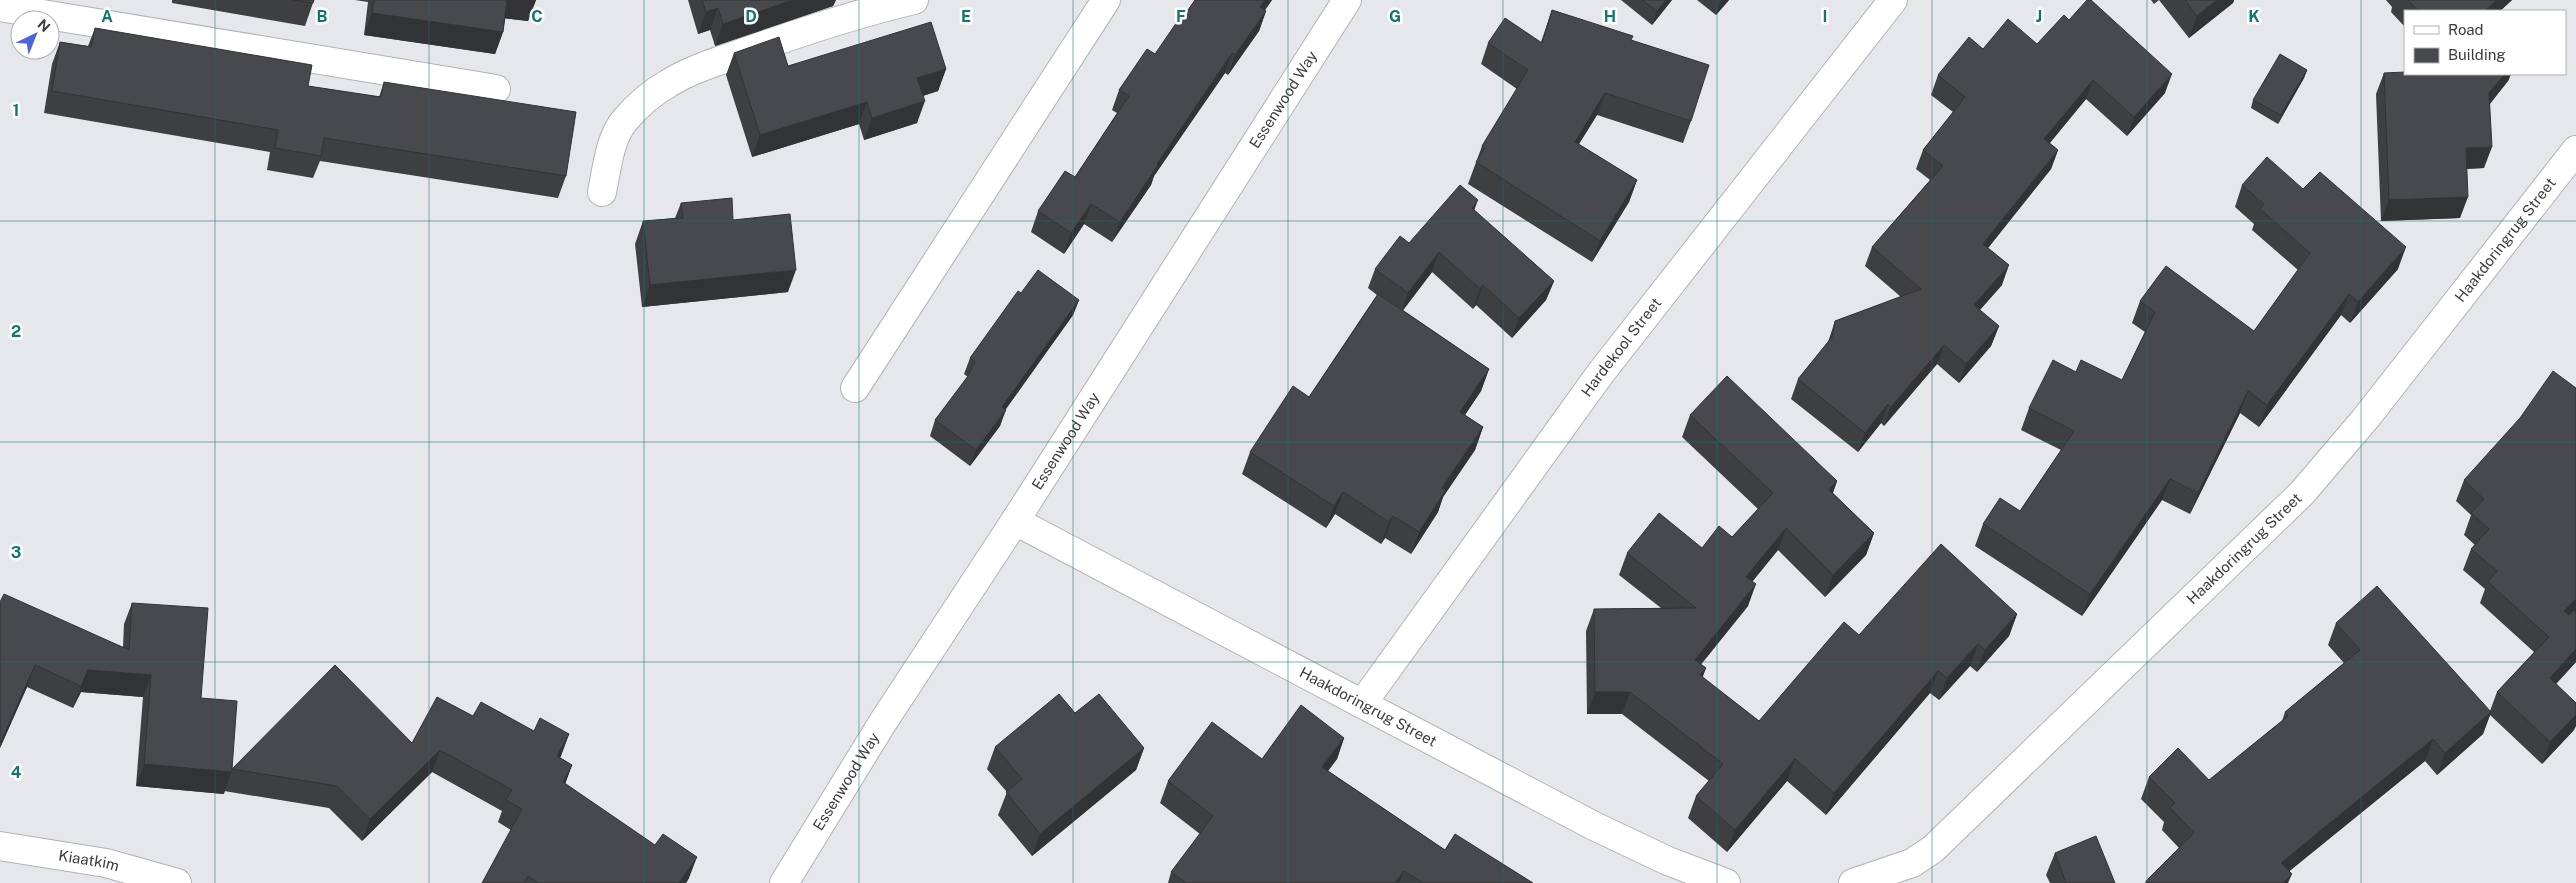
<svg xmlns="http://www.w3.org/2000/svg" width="2576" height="883" font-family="'Public Sans',sans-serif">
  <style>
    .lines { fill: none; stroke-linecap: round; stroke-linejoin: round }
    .minor-casing { stroke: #b1b2b6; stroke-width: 30 }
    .minor { stroke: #fff; stroke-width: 28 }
    .wall { fill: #3e3f41 }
    .shaded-wall { fill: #323335 }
    .building { fill: #48494c; stroke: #323335 }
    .grid { fill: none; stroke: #0f766e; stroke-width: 1; stroke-opacity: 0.55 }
    .labels { text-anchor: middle; stroke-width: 5; stroke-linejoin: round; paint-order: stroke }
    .street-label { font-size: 15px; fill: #3b3c3d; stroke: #fff }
    .grid-label { font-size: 16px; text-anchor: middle; font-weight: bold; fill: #0f766e; stroke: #fff; stroke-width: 5; stroke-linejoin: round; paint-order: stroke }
  </style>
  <rect width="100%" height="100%" fill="#e6e7eb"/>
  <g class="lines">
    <defs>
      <g id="minor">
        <polyline points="0,7 496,89"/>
        <path d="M 602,192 C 607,169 609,139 625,120 C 637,106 653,92 669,83 C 693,68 723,60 750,50 C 804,31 858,13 914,0"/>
        <polyline points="855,388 1106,0"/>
        <path id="s1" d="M 1015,521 L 1594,826 L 1668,861 L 1726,883"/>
        <path id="s2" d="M 1362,704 L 1600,374 L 1893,0"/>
        <path id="s3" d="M 0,846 L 106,863 L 177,883"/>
        <path id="s4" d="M 784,883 L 883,722 L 1015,521 L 1347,0"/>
        <path id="s5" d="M 1853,883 L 1912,863 L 1933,849 L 2302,493 L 2366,418 L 2576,150"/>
      </g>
    </defs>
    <!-- minor casing -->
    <use href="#minor" class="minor-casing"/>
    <!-- minor -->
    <use href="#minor" class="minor"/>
  </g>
  <!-- wall -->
  <g class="wall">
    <polygon points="172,0 314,0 305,26 172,3"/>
    <polygon points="355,0 536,0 528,21 505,18 503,32 495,54 364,35 368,2"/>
    <polygon points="688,0 836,0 833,6 715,46 710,30 698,34"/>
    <polygon points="1195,0 1272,0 1265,10 1266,11 1259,31 1228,75 1225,73 1154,176 1151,185 1112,242 1084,224 1064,254 1031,232 1038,211 1075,177 1117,113 1112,110 1119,90 1155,54 1181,20"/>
    <polygon points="1621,0 1672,0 1652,25"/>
    <polygon points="1697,0 1729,0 1716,15"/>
    <polygon points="2151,0 2234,0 2233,3 2189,38 2159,0 2154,4"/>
    <polygon points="2386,0 2512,0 2500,11 2405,11 2405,27 2391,12 2392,7"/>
    <polygon points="1552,10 1632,40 1691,121 1683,143 1597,115 1579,144 1637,180 1629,202 1592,262 1468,184 1482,146 1517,89 1481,64 1488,43 1541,42"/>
    <polygon points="2069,20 2165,93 2127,136 2086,99 2050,143 2058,150 2051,169 1988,248 2002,285 1980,310 1999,326 1991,346 1959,383 1937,364 1884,426 1881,423 1858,452 1791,399 1798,379 1828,342 1835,321 1901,297 1865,266 1872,247 1930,180 1916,169 1923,150 1953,112 1931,95 1938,75 1983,49 2037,44"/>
    <polygon points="95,28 308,86 379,97 384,82 566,176 558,198 320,161 313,178 267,170 270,152 44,113 52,64 60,42 88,46"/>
    <polygon points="734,53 788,66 946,69 938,91 923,96 917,123 864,140 859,124 752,157 726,75"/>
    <polygon points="2307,70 2304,78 2278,124 2251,108 2253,100"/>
    <polygon points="2384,73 2511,74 2508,81 2490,104 2484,168 2467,169 2460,218 2381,221 2376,94"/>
    <polygon points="2242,185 2303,189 2398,269 2350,323 2341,315 2259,427 2240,413 2190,514 2162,500 2082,616 1975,546 1983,524 2020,511 2061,450 2021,430 2029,408 2076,372 2122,380 2145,332 2132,323 2140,301 2254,331 2298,270 2252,230 2254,224 2235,207"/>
    <polygon points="681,203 733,220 788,292 642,307 635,244 643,221 675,218"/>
    <polygon points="1474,210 1554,281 1546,300 1512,338 1476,305 1473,309 1432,272 1403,310 1489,369 1481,391 1465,415 1483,427 1475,450 1443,497 1438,512 1411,554 1385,538 1381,544 1335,514 1326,528 1242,474 1250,452 1309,397 1377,295 1368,288 1375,269 1409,243"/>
    <polygon points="1021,293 1079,300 1073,315 1005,410 1000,426 970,466 930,436 935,420 968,377 964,374 970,358"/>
    <polygon points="2576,388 2576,662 2556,684 2574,730 2542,764 2490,715 2483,734 2437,775 2425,761 2289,871 2288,883 2145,883 2146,881 2179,848 2162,830 2164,822 2141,799 2149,777 2209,780 2282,721 2285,712 2344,663 2328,645 2336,623 2490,711 2497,692 2534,652 2480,603 2485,589 2463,570 2471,549 2475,545 2464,535 2471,515 2456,501 2464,480"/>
    <polygon points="1690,415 1837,481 1833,493 1874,533 1866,555 1825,597 1778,550 1752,582 1748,606 1701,664 1706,668 1702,677 1759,721 1859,635 2017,614 2009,636 1977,672 1970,666 1939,700 1930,693 1826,815 1787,781 1727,852 1688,818 1696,796 1709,781 1622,714 1587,714 1586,631 1594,609 1661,608 1619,575 1627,553 1702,548 1732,537 1758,509 1682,437"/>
    <polygon points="0,602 123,647 124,624 132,603 201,698 232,769 412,743 473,716 534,731 569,734 560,758 572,765 565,784 689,878 686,883 482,883 511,830 498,822 502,811 432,772 362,841 329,808 224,791 224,794 136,786 143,697 81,692 73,708 27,687 0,748"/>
    <polygon points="1075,713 1144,748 1136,770 1032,856 998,815 1007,792 987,769 995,747"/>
    <polygon points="1344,738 1337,759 1328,771 1445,850 1533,883 1168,883 1171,872 1200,834 1160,803 1168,781 1262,759"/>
    <polygon points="2055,853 2115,883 2050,883 2046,875"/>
  </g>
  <!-- shaded-wall -->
  <g class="shaded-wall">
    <polygon points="506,0 536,0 528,21 500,18"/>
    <polygon points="793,0 836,0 833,6 715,46 723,24"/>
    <polygon points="1265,0 1272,0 1253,27 1260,7"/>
    <polygon points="1666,0 1672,0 1652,25 1657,11"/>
    <polygon points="1722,0 1729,0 1716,15 1720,2"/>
    <polygon points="2217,0 2234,0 2233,3 2189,38 2197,16"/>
    <polygon points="2497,0 2512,0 2500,11 2485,11"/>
    <polygon points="718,8 710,30 698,34 706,12"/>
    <polygon points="1266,11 1259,31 1228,75 1235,55"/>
    <polygon points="372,13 503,32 495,54 364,35"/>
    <polygon points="1232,53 1225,73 1154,176 1151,185 1112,242 1120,222 1157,164"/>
    <polygon points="946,69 938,91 909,100 917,78"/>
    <polygon points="2307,70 2304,78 2278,124 2281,115"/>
    <polygon points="2172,74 2165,93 2127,136 2134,117"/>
    <polygon points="2505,74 2511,74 2508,81 2481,114 2489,93"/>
    <polygon points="2093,80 2086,99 2037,158 2044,139"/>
    <polygon points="1605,93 1597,115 1567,163 1575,142"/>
    <polygon points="925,101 917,123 864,140 872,118"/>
    <polygon points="867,102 859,124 752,157 760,135"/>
    <polygon points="2492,147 2484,168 2458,169 2466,148"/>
    <polygon points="2058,150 2051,169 1976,263 1983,244"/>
    <polygon points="1637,180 1629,202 1592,262 1600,241"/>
    <polygon points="2468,197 2460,218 2381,221 2389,200"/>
    <polygon points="1478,200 1471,219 1472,208"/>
    <polygon points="1091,204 1084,224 1064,254 1071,233"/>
    <polygon points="2406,247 2398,269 2350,323 2358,302"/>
    <polygon points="1439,252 1432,272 1401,313 1408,293"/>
    <polygon points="2009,265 2002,285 1967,324 1974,305"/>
    <polygon points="796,270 788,292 642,307 650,285"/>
    <polygon points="1554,281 1546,300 1512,338 1519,318"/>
    <polygon points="1483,285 1476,305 1473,309 1480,289"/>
    <polygon points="2349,294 2341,315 2259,427 2267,405"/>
    <polygon points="1079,300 1073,315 996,423 1002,407"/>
    <polygon points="1999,326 1991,346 1959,383 1966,364"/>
    <polygon points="1944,345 1937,364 1884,426 1891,407"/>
    <polygon points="1489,369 1481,391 1452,434 1460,412"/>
    <polygon points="2248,391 2240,413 2190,514 2198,493"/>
    <polygon points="1888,404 1881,423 1858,452 1865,433"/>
    <polygon points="1006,410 1000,426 970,466 976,450"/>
    <polygon points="1483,427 1475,450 1443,497 1438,512 1411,554 1419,532 1442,488"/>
    <polygon points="2170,479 2162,500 2082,616 2090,594"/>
    <polygon points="1837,481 1829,503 1829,490"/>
    <polygon points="1343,492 1335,514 1326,528 1334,506"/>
    <polygon points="1393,516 1385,538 1381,544 1389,522"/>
    <polygon points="1786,528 1778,550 1738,599 1746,577"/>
    <polygon points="1874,533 1866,555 1825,597 1833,575"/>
    <polygon points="1756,584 1748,606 1687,682 1695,660"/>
    <polygon points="2576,591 2576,612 2557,632 2564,611"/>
    <polygon points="2017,614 2009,636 1977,672 1985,650"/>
    <polygon points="1978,644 1970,666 1939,700 1947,678"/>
    <polygon points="2576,649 2576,662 2542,699 2550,678"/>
    <polygon points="35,665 27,687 0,748 1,742"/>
    <polygon points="1706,668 1698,690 1700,675"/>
    <polygon points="88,670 151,675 143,697 81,692 73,708 81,686"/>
    <polygon points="1938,671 1930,693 1826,815 1834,793"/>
    <polygon points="1595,692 1630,692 1622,714 1587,714"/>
    <polygon points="2491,712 2483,734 2437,775 2445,753"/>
    <polygon points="2576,715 2576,726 2574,730 2542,764 2550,742"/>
    <polygon points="569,734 561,756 549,778 557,756"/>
    <polygon points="1344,738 1337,759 1315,788 1322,767"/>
    <polygon points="2433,739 2425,761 2275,883 2281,863"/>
    <polygon points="1144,748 1136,770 1032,856 1040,834"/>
    <polygon points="440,750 432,772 362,841 370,819"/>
    <polygon points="1795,759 1787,781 1727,852 1735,830"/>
    <polygon points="144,764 231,772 224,794 136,786"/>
    <polygon points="572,765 564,787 563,782"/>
    <polygon points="697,857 689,878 686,883 679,883"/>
    <polygon points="1404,871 1399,883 1395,883"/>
    <polygon points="2292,874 2288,883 2283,883"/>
  </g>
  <!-- building -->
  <g class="building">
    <polygon points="293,0 314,0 313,3"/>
    <polygon points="374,0 507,0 503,32 372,13"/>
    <polygon points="702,0 793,0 723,24 718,8 706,12"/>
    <polygon points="1195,0 1265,0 1260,7 1266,11 1235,55 1232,53 1157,164 1158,165 1120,222 1091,204 1071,233 1038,211 1065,171 1075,177 1129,96 1119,90 1147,49 1155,54 1179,19 1181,20"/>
    <polygon points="1642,0 1666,0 1657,11"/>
    <polygon points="2087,0 2091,0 2172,74 2134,117 2093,80 2044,139 2058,150 1983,244 2009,265 1974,305 1999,326 1966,364 1944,345 1891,407 1888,404 1865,433 1798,379 1832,337 1835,321 1921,289 1872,247 1943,166 1923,150 1965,97 1938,75 1969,37 1983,49 2008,19 2037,44 2064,15 2069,20"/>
    <polygon points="2185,0 2217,0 2197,16"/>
    <polygon points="2408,0 2497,0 2485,11 2418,11"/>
    <polygon points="1552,10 1633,36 1631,40 1709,65 1691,121 1605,93 1575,142 1637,180 1600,241 1476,162 1485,148 1482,146 1528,70 1488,43 1505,18 1542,43"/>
    <polygon points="931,22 946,69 917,78 925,101 872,118 867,102 760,135 734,53 779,37 788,66"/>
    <polygon points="95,28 312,65 308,86 381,97 384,82 576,112 566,176 324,138 321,156 275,148 278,130 52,91 60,42 91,47"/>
    <polygon points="2280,54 2307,70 2281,115 2253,100"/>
    <polygon points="2405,72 2405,74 2505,74 2489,93 2492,147 2466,148 2468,197 2389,200 2384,73"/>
    <polygon points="2267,157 2303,189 2320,172 2406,247 2358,302 2349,294 2267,405 2248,391 2198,493 2170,479 2090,594 1983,524 2000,498 2020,511 2074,431 2029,408 2053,360 2076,372 2081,360 2122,380 2155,312 2140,301 2166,266 2254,331 2310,253 2260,209 2264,204 2242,185"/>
    <polygon points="1460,185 1478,200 1472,208 1554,281 1519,318 1483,285 1480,289 1439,252 1408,293 1375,269 1400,236 1409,243"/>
    <polygon points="732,198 733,220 790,214 796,270 650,285 643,221 683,218 681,203"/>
    <polygon points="1038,270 1079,300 1002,407 1006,410 976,450 935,420 968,376 975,362 970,358 1018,291 1021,293"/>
    <polygon points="1378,294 1489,369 1460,412 1483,427 1442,488 1446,490 1419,532 1393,516 1389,522 1343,492 1334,506 1250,452 1293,386 1309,397"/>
    <polygon points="2553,371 2576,388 2576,599 2564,611 2569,615 2574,610 2576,613 2576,649 2550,678 2576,703 2576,715 2550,742 2497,692 2549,637 2488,582 2497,571 2471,549 2489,529 2471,513 2484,499 2464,480 2520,418"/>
    <polygon points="1727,376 1837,481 1829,490 1874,533 1833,575 1786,528 1746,577 1756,584 1695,660 1706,668 1700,675 1759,721 1844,622 1859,635 1941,544 2017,614 1985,650 1978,644 1947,678 1938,671 1834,793 1795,759 1735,830 1696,796 1723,764 1630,692 1595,692 1594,609 1696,608 1627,553 1659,513 1702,548 1719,526 1732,537 1773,493 1690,415"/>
    <polygon points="2377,586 2491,712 2445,753 2433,739 2281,863 2292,874 2283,883 2148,883 2146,881 2194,833 2170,808 2175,803 2149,777 2178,748 2209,780 2288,716 2285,712 2360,650 2336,623"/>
    <polygon points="4,594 129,650 132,603 208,608 201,698 237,701 232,769 335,665 412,743 437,697 473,716 481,702 534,731 540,718 569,734 557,756 572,765 563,782 655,845 663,834 697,857 679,883 538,883 528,876 524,883 482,883 522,809 506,800 512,790 440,750 370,819 337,786 232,769 231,772 144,764 151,675 88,670 81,686 35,665 1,742 0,741 0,602"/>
    <polygon points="1059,694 1075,713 1099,694 1144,748 1040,834 1006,792 1022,779 995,747"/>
    <polygon points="1301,705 1344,738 1322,767 1445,850 1455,834 1533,883 1424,883 1404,871 1395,883 1186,883 1171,872 1213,816 1168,781 1212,722 1262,759"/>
    <polygon points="2096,836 2115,883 2066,883 2055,853"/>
  </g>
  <!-- grid -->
  <path class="grid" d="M 215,0 L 215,883M 429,0 L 429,883M 644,0 L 644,883M 859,0 L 859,883M 1073,0 L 1073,883M 1288,0 L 1288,883M 1503,0 L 1503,883M 1717,0 L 1717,883M 1932,0 L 1932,883M 2147,0 L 2147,883M 2361,0 L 2361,883M 0,221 L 2576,221M 0,442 L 2576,442M 0,662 L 2576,662"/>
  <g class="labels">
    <!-- street labels -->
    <g class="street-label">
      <text dy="5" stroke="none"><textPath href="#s4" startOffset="929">Essenwood Way</textPath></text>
      <text dy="5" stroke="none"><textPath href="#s5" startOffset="925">Haakdoringrug Street</textPath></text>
      <text dy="5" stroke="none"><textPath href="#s2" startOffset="441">Hardekool Street</textPath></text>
      <text dy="5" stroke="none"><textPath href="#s4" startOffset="524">Essenwood Way</textPath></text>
      <text dy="5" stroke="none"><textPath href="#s5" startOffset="520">Haakdoringrug Street</textPath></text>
      <text dy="5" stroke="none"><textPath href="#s1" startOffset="399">Haakdoringrug Street</textPath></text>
      <text dy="5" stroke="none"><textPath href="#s4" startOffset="119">Essenwood Way</textPath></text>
      <text dy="5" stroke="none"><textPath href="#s3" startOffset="90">Kiaatkim</textPath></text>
    </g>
  </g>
  <g class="grid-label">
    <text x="107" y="22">A</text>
    <text x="322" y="22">B</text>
    <text x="537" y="22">C</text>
    <text x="751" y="22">D</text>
    <text x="966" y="22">E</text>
    <text x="1181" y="22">F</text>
    <text x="1395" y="22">G</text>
    <text x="1610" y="22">H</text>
    <text x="1825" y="22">I</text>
    <text x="2039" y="22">J</text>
    <text x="2254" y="22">K</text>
    <text x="16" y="116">1</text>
    <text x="16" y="337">2</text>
    <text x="16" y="558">3</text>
    <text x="16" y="778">4</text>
  </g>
  <!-- legend -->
  <rect x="2404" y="10" width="162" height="65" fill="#ffffff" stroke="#b1b1b1"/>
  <rect x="2414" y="26" width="25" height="8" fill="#ffffff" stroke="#b1b1b1"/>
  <text x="2448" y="35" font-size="15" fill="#3b3c3d">Road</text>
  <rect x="2414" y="48" width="25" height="15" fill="#48494c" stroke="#b1b1b1"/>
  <text x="2448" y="60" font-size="15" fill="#3b3c3d">Building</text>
  <!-- north arrow -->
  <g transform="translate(35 35) rotate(43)"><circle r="24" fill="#ffffff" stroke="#b1b1b1"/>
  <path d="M0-4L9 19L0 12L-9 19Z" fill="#4d64d9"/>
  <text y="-8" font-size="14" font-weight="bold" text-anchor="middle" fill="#3b3c3d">N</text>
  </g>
</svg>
